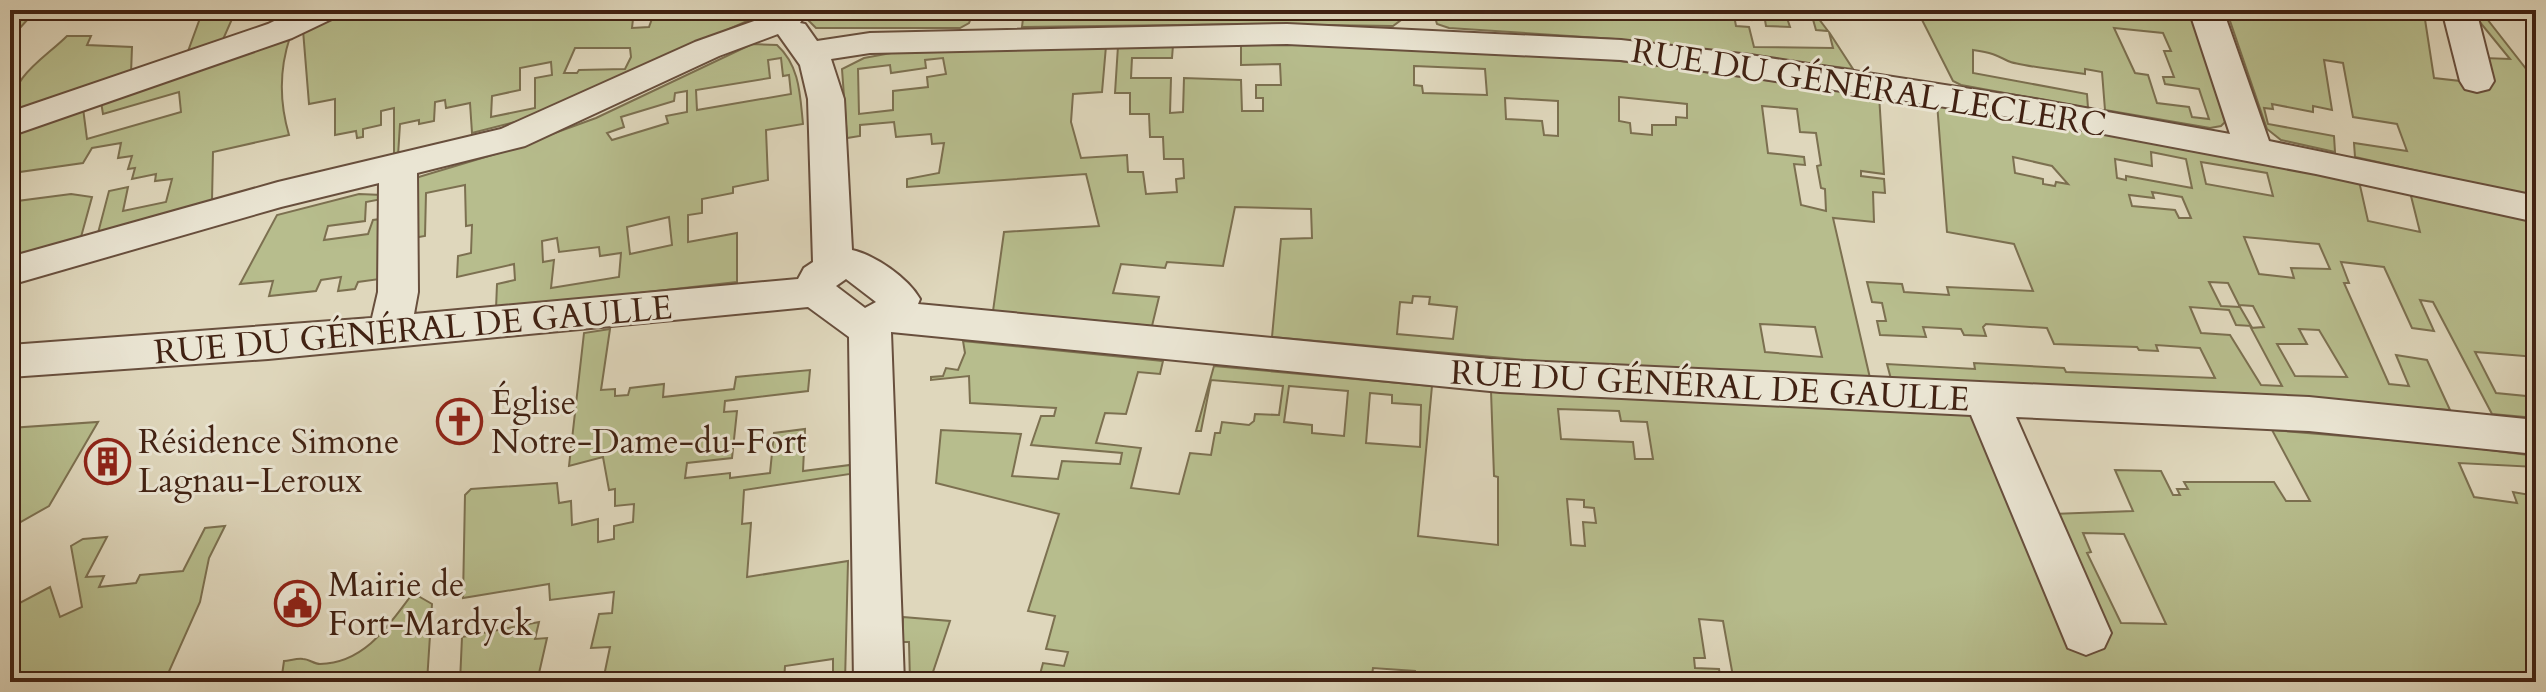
<svg xmlns="http://www.w3.org/2000/svg" width="2546" height="692" font-family="Cardo,serif">
  <style>
    .green { fill: #b7bd8d; stroke: #7c7050; stroke-width: 2; fill-rule: evenodd }
    .lines { fill: none; stroke-linecap: round; stroke-linejoin: round }
    .minor-casing { stroke: #684f3d; stroke-width: 4 }
    .minor { fill: #eae5d3; fill-rule: evenodd }
    .labels { text-anchor: middle; stroke-width: 6; stroke-linejoin: round; paint-order: stroke }
    .street-label { font-size: 34px; fill: #412213; stroke: #eae5d3 }
    .poi-label { font-size: 34px; fill: #412213; stroke: #eae5d3; text-anchor: start }
  </style>
  <rect width="100%" height="100%" fill="#dfd7bc"/>
  <filter id="stains"><feTurbulence type="fractalNoise" baseFrequency=".0025" numOctaves="4"/><feColorMatrix values="0 0 0 0 .2 0 0 0 0 .09 0 0 0 0 .02 0 0 0 .5 -.17"/></filter>
  <radialGradient id="worn" r=".72"><stop offset=".6" stop-color="#630" stop-opacity="0"/><stop offset="1" stop-color="#630" stop-opacity=".3"/></radialGradient>
  <!-- green -->
  <g class="green">
    <polygon points="10,10 76,10 70,18 28,19 10,39"/>
    <polygon points="203,10 236,10 221,44 187,54"/>
    <path d="M 342,10 L 390,10 L 392,14 L 408,10 L 634,10 L 632,28 L 649,27 L 653,16 L 674,14 L 675,10 L 755,10 L 757,14 L 754,18 L 530,118 L 472,133 L 470,103 L 446,108 L 445,100 L 435,102 L 434,121 L 419,124 L 419,120 L 400,124 L 398,156 L 394,157 L 394,108 L 381,111 L 381,125 L 363,129 L 363,137 L 357,138 L 356,131 L 335,135 L 335,99 L 309,104 L 303,30 ZM 575,48 L 630,48 L 631,57 L 625,69 L 579,70 L 577,73 L 564,73 ZM 551,62 L 552,75 L 535,78 L 535,108 L 491,117 L 492,96 L 520,90 L 520,68 Z"/>
    <polygon points="798,10 974,10 969,23 960,28 816,28"/>
    <polygon points="1024,10 1030,10 1029,20 1076,19 1077,10 1398,10 1401,20 1393,26 1253,24 1022,27"/>
    <polygon points="1433,10 1733,10 1736,26 1749,27 1754,47 1833,48 1829,32 1853,69 1615,39 1449,28 1437,24"/>
    <polygon points="1746,10 1812,10 1828,31 1816,30 1812,16 1785,12 1790,27 1766,26 1764,14 1750,14 1751,20 1747,19"/>
    <path d="M 1917,10 L 2191,10 L 2225,122 L 2221,126 L 2210,128 L 2105,110 L 2102,72 L 2085,69 L 2085,74 C 2069,71 2018,66 2008,61 C 1994,54 1992,53 1973,50 L 1973,73 L 2087,94 L 2088,108 L 1961,85 L 1953,81 ZM 2114,28 L 2163,33 L 2171,51 L 2164,51 L 2174,77 L 2163,77 L 2165,84 L 2199,89 L 2209,119 L 2192,117 L 2189,107 L 2157,103 L 2148,75 L 2135,73 Z"/>
    <polygon points="2284,10 2444,10 2449,17 2424,13 2434,78 2488,84 2484,58 2510,59 2470,10 2480,10 2527,70 2536,70 2536,197 2355,157 2354,143 2407,151 2397,124 2353,117 2343,63 2324,60 2332,110 2313,106 2313,112 2272,104 2273,109 2264,108 2268,124 2334,136 2335,152 2281,140 2267,129 2229,18 2288,20"/>
    <path d="M 67,36 L 91,36 L 87,45 L 132,47 L 131,74 L 10,114 C 10,76 44,59 67,36 Z"/>
    <path d="M 290,37 C 279,70 279,101 289,135 L 213,152 L 212,201 L 98,233 L 109,191 L 128,187 L 123,211 L 166,202 L 172,179 L 155,181 L 156,174 L 132,179 L 135,168 L 128,169 L 132,156 L 118,158 L 121,143 L 92,148 L 83,163 L 20,172 L 14,184 L 10,184 L 10,133 L 83,108 L 87,139 L 181,112 L 179,92 L 103,114 L 101,102 Z"/>
    <path d="M 752,44 L 777,45 C 800,66 800,95 803,124 L 766,130 L 768,180 L 733,187 L 733,193 L 702,199 L 702,213 L 688,215 L 688,242 L 737,233 L 737,282 L 496,309 L 497,284 L 515,280 L 514,264 L 457,277 L 458,256 L 471,253 L 472,225 L 466,226 L 465,185 L 426,193 L 425,236 L 413,238 L 412,179 L 502,152 L 596,118 ZM 781,58 L 783,76 L 789,75 L 791,94 L 697,110 L 696,90 L 770,78 L 768,60 ZM 687,91 L 687,112 L 666,116 L 668,123 L 612,140 L 607,133 L 624,127 L 621,117 L 674,101 L 675,93 ZM 669,217 L 672,245 L 630,254 L 627,227 ZM 557,238 L 559,252 L 599,247 L 600,256 L 621,253 L 619,277 L 551,288 L 554,260 L 543,262 L 542,241 Z"/>
    <path d="M 1241,44 L 1302,44 L 1566,54 L 1879,95 L 1884,174 L 1861,171 L 1861,176 L 1884,179 L 1885,193 L 1873,192 L 1874,222 L 1833,218 L 1870,378 L 1592,366 L 1272,337 L 1281,239 L 1312,238 L 1311,209 L 1235,207 L 1223,266 L 1167,262 L 1165,268 L 1121,264 L 1113,293 L 1159,297 L 1152,326 L 993,311 L 1004,232 L 1099,226 L 1086,174 L 907,187 L 907,179 L 939,173 L 944,143 L 932,144 L 931,134 L 896,137 L 894,122 L 860,125 L 860,136 L 847,138 L 842,69 L 864,58 L 891,53 L 1106,46 L 1102,92 L 1073,94 L 1071,122 L 1081,158 L 1127,155 L 1128,172 L 1143,172 L 1146,194 L 1177,192 L 1176,179 L 1184,178 L 1183,159 L 1164,159 L 1163,137 L 1150,137 L 1149,114 L 1130,114 L 1130,93 L 1115,93 L 1118,46 L 1173,45 L 1172,58 L 1132,58 L 1131,78 L 1171,78 L 1170,113 L 1183,112 L 1184,78 L 1241,80 L 1242,111 L 1263,111 L 1263,98 L 1256,98 L 1256,85 L 1281,85 L 1280,64 L 1241,65 ZM 943,58 L 946,74 L 927,77 L 928,87 L 893,91 L 893,110 L 859,114 L 858,69 L 890,65 L 891,73 L 926,68 L 925,60 ZM 1414,66 L 1485,69 L 1487,95 L 1423,93 L 1422,86 L 1414,85 ZM 1619,97 L 1687,104 L 1687,118 L 1676,117 L 1676,125 L 1652,125 L 1652,135 L 1631,133 L 1630,123 L 1619,121 ZM 1505,98 L 1558,101 L 1558,136 L 1544,135 L 1542,121 L 1506,119 ZM 1762,106 L 1797,109 L 1800,132 L 1816,133 L 1821,165 L 1817,166 L 1821,188 L 1825,189 L 1826,211 L 1801,205 L 1794,164 L 1805,165 L 1804,157 L 1768,153 ZM 1413,296 L 1430,297 L 1429,304 L 1457,307 L 1453,339 L 1397,334 L 1400,302 L 1412,303 ZM 1760,324 L 1815,327 L 1822,357 L 1765,352 Z"/>
    <path d="M 1937,103 L 2359,181 L 2368,221 L 2420,232 L 2410,192 L 2536,221 L 2536,357 L 2475,352 L 2496,393 L 2536,397 L 2536,418 L 2492,414 L 2433,302 L 2420,300 L 2434,331 L 2412,328 L 2384,267 L 2341,262 L 2349,283 L 2344,283 L 2389,384 L 2409,386 L 2396,355 L 2427,360 L 2450,410 L 2288,398 L 1891,379 L 1887,364 L 1975,369 L 1974,363 L 2064,368 L 2066,372 L 2215,378 L 2200,348 L 2156,345 L 2158,351 L 2139,350 L 2137,347 L 2054,344 L 2047,328 L 1986,324 L 1983,327 L 1986,336 L 1964,335 L 1961,329 L 1923,327 L 1926,337 L 1880,335 L 1877,321 L 1886,321 L 1882,303 L 1872,302 L 1867,282 L 1902,284 L 1904,292 L 1949,295 L 1947,287 L 2033,291 L 2014,244 L 1947,232 ZM 2151,152 L 2186,159 L 2192,188 L 2126,176 L 2126,180 L 2117,178 L 2115,159 L 2152,166 ZM 2013,157 L 2052,166 L 2068,184 L 2056,182 L 2055,186 L 2043,184 L 2043,179 L 2015,173 ZM 2201,162 L 2267,173 L 2273,196 L 2206,184 ZM 2152,192 L 2182,197 L 2191,218 L 2179,218 L 2175,210 L 2132,206 L 2129,195 L 2154,198 ZM 2244,237 L 2319,244 L 2330,269 L 2291,268 L 2294,278 L 2259,274 ZM 2209,282 L 2228,283 L 2239,305 L 2253,306 L 2264,327 L 2251,328 L 2282,386 L 2261,385 L 2230,335 L 2201,333 L 2190,307 L 2229,310 L 2236,325 L 2251,326 L 2240,307 L 2221,306 ZM 2299,329 L 2319,330 L 2347,377 L 2295,376 L 2277,344 L 2307,344 Z"/>
    <polygon points="71,194 92,197 81,237 10,259 10,202"/>
    <polygon points="359,194 382,195 382,199 366,202 365,221 328,226 324,240 368,234 373,220 381,219 380,279 358,282 355,289 338,291 341,277 321,280 316,291 269,296 273,281 240,284 277,215"/>
    <polygon points="610,329 601,390 615,389 615,396 628,395 630,388 664,384 663,397 734,389 736,377 810,370 808,391 725,401 724,412 737,411 732,458 687,463 685,478 730,473 730,478 770,473 774,433 805,429 803,471 850,465 850,474 744,490 742,524 751,523 747,577 848,561 845,682 833,682 833,659 785,666 784,682 683,682 682,673 653,682 584,682 585,679 604,676 610,647 591,648 599,614 612,613 614,592 550,600 549,584 463,598 465,495 471,489 557,483 559,503 571,501 572,525 598,519 598,542 614,539 614,526 633,522 634,504 615,506 615,489 609,490 603,457 569,466 584,333"/>
    <path d="M 963,341 L 1163,361 L 1160,374 L 1138,372 L 1126,414 L 1105,413 L 1096,443 L 1141,448 L 1131,488 L 1179,494 L 1190,453 L 1211,455 L 1215,433 L 1220,433 L 1222,422 L 1249,425 L 1254,421 L 1255,414 L 1279,415 L 1283,386 L 1211,380 L 1201,431 L 1196,431 L 1214,366 L 1432,386 L 1418,536 L 1498,545 L 1498,477 L 1494,476 L 1491,391 L 1978,415 L 2052,514 L 2133,511 L 2115,470 L 2161,471 L 2173,495 L 2180,495 L 2177,489 L 2188,489 L 2184,482 L 2274,482 L 2286,501 L 2310,501 L 2272,430 L 2451,445 L 2536,456 L 2536,467 L 2459,463 L 2474,497 L 2517,503 L 2513,492 L 2536,496 L 2536,682 L 1734,682 L 1723,621 L 1699,619 L 1705,658 L 1694,658 L 1695,668 L 1719,669 L 1721,682 L 1415,682 L 1415,671 L 1373,668 L 1371,682 L 1308,677 L 1307,682 L 1053,682 L 1039,678 L 1043,663 L 1064,666 L 1068,652 L 1046,649 L 1055,616 L 1028,611 L 1059,514 L 936,483 L 941,430 L 1021,434 L 1012,476 L 1058,479 L 1062,461 L 1120,464 L 1122,453 L 1031,445 L 1041,416 L 1054,416 L 1056,408 L 970,403 L 969,376 L 931,380 L 931,377 L 943,376 L 946,368 L 958,370 L 965,353 ZM 1289,386 L 1348,391 L 1344,436 L 1312,433 L 1312,425 L 1284,422 ZM 1370,393 L 1392,395 L 1392,403 L 1421,405 L 1420,447 L 1366,443 ZM 1558,409 L 1619,411 L 1621,421 L 1647,422 L 1653,459 L 1635,459 L 1633,442 L 1561,439 ZM 1567,499 L 1584,500 L 1584,507 L 1594,508 L 1596,523 L 1583,522 L 1585,546 L 1571,545 ZM 2083,533 L 2124,534 L 2166,624 L 2121,623 L 2087,553 L 2091,552 Z"/>
    <polygon points="98,422 49,506 10,528 10,428"/>
    <polygon points="225,526 209,558 200,602 167,676 143,682 80,682 77,674 53,679 52,682 10,682 10,608 50,587 60,617 82,607 71,546 83,539 107,537 86,577 104,576 99,587 136,583 140,575 183,571 205,528"/>
    <path d="M 413,593 L 432,604 L 427,682 L 281,682 L 284,661 C 289,661 297,658 303,659 C 309,659 314,664 320,664 C 365,663 389,625 413,593 Z"/>
    <polygon points="903,617 950,621 932,675 948,677 947,682 910,682 909,642 902,642"/>
    <polygon points="539,622 535,639 547,638 537,682 460,682 462,637"/>
  </g>
  <g class="lines">
    <defs>
      <g id="minor">
        <polygon points="297,10 341,10 336,17 292,38 10,136 10,112 268,24"/>
        <path d="M 785,10 L 797,13 L 802,20 L 800,23 L 805,24 L 817,41 L 870,33 L 1287,24 L 1621,40 L 1750,55 L 2035,99 L 2230,134 L 2189,10 L 2223,10 L 2269,141 L 2536,196 L 2536,222 L 2316,174 L 2035,121 L 1750,77 L 1621,60 L 1287,44 L 870,53 L 831,59 L 844,99 L 852,250 C 875,255 908,278 920,299 L 918,304 L 1500,360 L 2309,397 L 2536,420 L 2536,454 L 2309,431 L 2016,417 L 2111,633 L 2104,648 L 2086,655 L 2068,648 L 1971,415 L 1500,392 L 891,332 L 904,682 L 854,682 L 849,337 L 808,307 L 268,359 L 10,377 L 10,345 L 372,318 L 378,292 L 379,183 L 281,207 L 10,285 L 10,257 L 278,182 L 501,129 L 695,42 ZM 778,34 L 800,65 L 808,99 L 813,262 L 804,268 L 798,279 L 414,314 L 418,292 L 417,173 L 525,146 L 719,56 ZM 846,279 L 876,302 L 865,308 L 836,286 Z"/>
        <polygon points="2442,10 2476,10 2494,81 2489,89 2477,92 2465,89 2460,81"/>
      </g>
    </defs>
    <!-- minor casing -->
    <use href="#minor" class="minor-casing"/>
    <!-- minor -->
    <use href="#minor" class="minor"/>
  </g>
  <!-- icons -->
  <defs>
    <symbol id="church-ring" viewBox="-11 -11 22 22"><circle r="9.5" fill="#eae5d3" stroke="#8f2418" stroke-width="1.5"/><path d="M-1.2-6h2.4v3.5h3.3v2.4h-3.3V6h-2.4V-.1h-3.3v-2.4h3.3Z" fill="#8f2418"/></symbol>
    <symbol id="building-ring" viewBox="-11 -11 22 22"><circle r="9.5" fill="#eae5d3" stroke="#8f2418" stroke-width="1.5"/><path d="M-4-6H4V6H1V3H-1V6H-4ZM-2.5-4.3h1.7v1.8h-1.7ZM.8-4.3h1.7v1.8H.8ZM-2.5-1h1.7V.8h-1.7ZM.8-1h1.7V.8H.8Z" fill="#8f2418"/></symbol>
    <symbol id="civic-ring" viewBox="-11 -11 22 22"><circle r="9.5" fill="#eae5d3" stroke="#8f2418" stroke-width="1.5"/><path d="M-.6-6.5H3V-4.5H.6V-3L4-1V1h2V6H-6V1h2V-1L-.6-3ZM-1.2 2.5V6h2.4V2.5Z" fill="#8f2418"/></symbol>
  </defs>
  <g fill-rule="evenodd">
    <use href="#church-ring" x="434" y="396" width="51" height="51"/>
    <use href="#building-ring" x="82" y="436" width="51" height="51"/>
    <use href="#civic-ring" x="272" y="578" width="51" height="51"/>
  </g>
  <g class="labels">
    <!-- street labels -->
    <g class="street-label">
      <text transform="translate(1869 87) rotate(9)" y="12">RUE DU GÉNÉRAL LECLERC</text>
      <text transform="translate(413 329) rotate(-5)" y="12">RUE DU GÉNÉRAL DE GAULLE</text>
      <text transform="translate(1710 385) rotate(3)" y="12">RUE DU GÉNÉRAL DE GAULLE</text>
    </g>
    <!-- poi labels -->
    <g class="poi-label">
      <text x="491" y="414">Église<tspan x="491" dy="39">Notre-Dame-du-Fort</tspan></text>
      <text x="138" y="453">Résidence Simone<tspan x="138" dy="39">Lagnau-Leroux</tspan></text>
      <text x="328" y="596">Mairie de<tspan x="328" dy="39">Fort-Mardyck</tspan></text>
    </g>
  </g>
  <!-- margin -->
  <rect width="2546" height="692" fill="none" stroke="#dfd7bc" stroke-width="40"/>
  <rect x="12" y="12" width="2522" height="668" fill="none" stroke="#412213" stroke-width="4"/>
  <rect x="20" y="20" width="2506" height="652" fill="none" stroke="#412213" stroke-width="2"/>
  <rect width="100%" height="100%" filter="url(#stains)"/>
  <rect width="100%" height="100%" fill="url(#worn)"/>
</svg>
